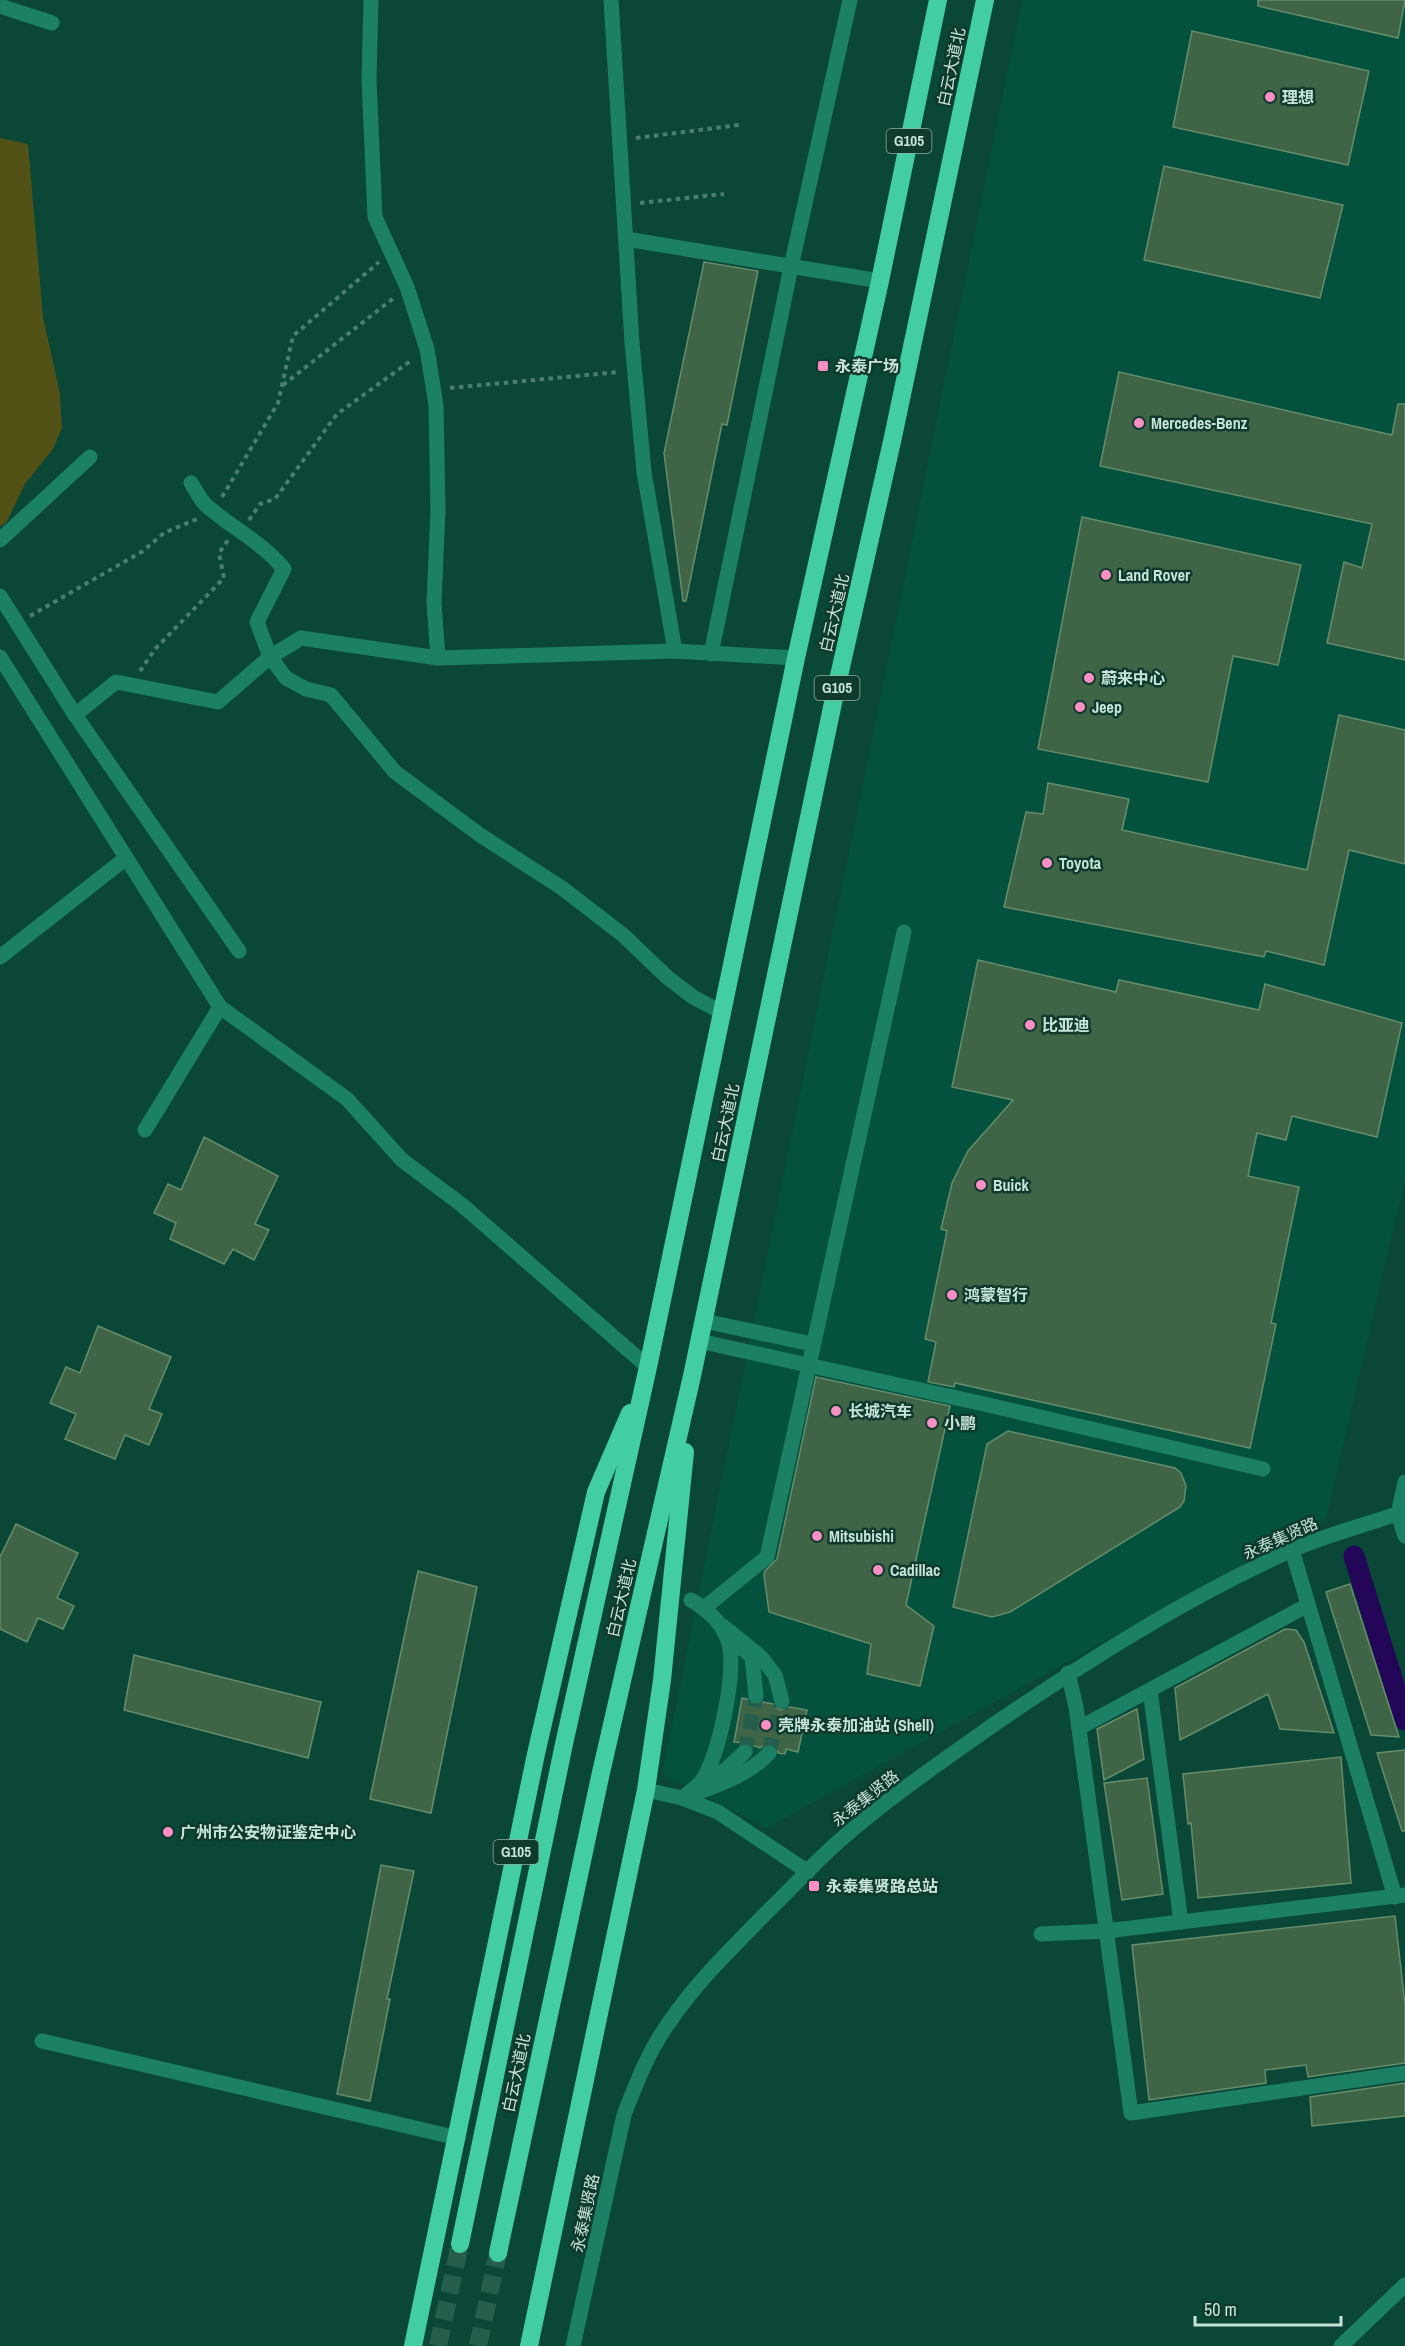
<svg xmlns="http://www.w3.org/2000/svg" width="1405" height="2346" font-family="'Archivo Narrow','Noto Sans SC',sans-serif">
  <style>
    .built { fill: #04513d }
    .green { fill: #525116 }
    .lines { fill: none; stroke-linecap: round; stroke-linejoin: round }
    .canal { stroke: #230658; stroke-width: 21 }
    .building { fill: #3f6546; stroke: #658d6b; stroke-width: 1.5 }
    .minor-tunnel { stroke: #265e4e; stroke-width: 15; stroke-dasharray: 15 8; stroke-linecap: butt }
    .highway-tunnel { stroke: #265e4e; stroke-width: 18; stroke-dasharray: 18 9; stroke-linecap: butt }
    .path { stroke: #4c7d6e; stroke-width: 4; stroke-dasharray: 4.5 4.5; stroke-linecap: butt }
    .minor { stroke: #1c8164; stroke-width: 15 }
    .highway { stroke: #43cda3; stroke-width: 18 }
    .poi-dot { fill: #fa8fc6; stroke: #0f3a2d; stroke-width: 2 }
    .labels { text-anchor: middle; stroke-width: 5; stroke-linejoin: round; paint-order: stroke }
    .shield { fill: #0f3a2d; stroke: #90b0a5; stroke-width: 1.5 }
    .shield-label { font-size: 15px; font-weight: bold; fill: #c8e3d8 }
    .street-label { font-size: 16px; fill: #c8e3d8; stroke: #0f3a2d }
    .poi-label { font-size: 16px; font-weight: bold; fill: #c8e3d8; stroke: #0f3a2d; text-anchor: start }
  </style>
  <rect width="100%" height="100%" fill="#0a4736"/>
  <!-- built -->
  <polygon class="built" points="1022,0 1405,0 1405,1179 1326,1519 767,1828 662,1774"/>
  <!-- green -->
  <polygon class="green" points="0,138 28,144 43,317 60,394 62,428 53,449 25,484 6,523 0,526"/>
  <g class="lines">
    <!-- canal -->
    <polyline class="canal" points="1354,1556 1405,1720"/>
  </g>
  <!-- building -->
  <g class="building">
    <polygon points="1258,0 1405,0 1398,38 1258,6"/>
    <polygon points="1192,31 1369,71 1348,165 1173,127"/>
    <polygon points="1164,166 1343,205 1320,298 1144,260"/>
    <polygon points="704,262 758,271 727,425 722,424 686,601 683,601 664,453"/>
    <polygon points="1119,372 1392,435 1398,404 1405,404 1405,660 1327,643 1344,562 1362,568 1372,524 1100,466"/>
    <polygon points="1082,517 1301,565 1278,665 1233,656 1208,782 1038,749"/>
    <polygon points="1339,715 1405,730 1405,864 1349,850 1324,965 1266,951 1264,957 1004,907 1026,812 1043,814 1048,783 1129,799 1122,830 1307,870"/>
    <polygon points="978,960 1116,992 1119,980 1259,1010 1265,984 1402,1023 1377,1137 1292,1116 1286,1140 1257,1133 1248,1176 1299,1187 1271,1323 1276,1324 1250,1448 955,1383 954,1387 928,1382 936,1342 925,1339 947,1231 941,1229 952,1183 968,1151 1013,1100 952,1087"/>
    <polygon points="204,1137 278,1176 255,1224 269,1230 254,1260 233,1249 224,1264 170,1239 176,1223 154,1213 168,1184 181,1190"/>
    <polygon points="98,1326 171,1357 149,1409 162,1414 149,1445 125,1435 115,1459 65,1439 76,1414 50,1403 66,1367 80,1373"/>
    <polygon points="816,1377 950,1406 906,1605 934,1626 920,1686 867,1674 871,1644 769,1612 764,1575 765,1571 777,1559"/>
    <polygon points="1008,1431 1175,1468 1181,1473 1186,1486 1184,1501 1180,1507 1010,1612 992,1617 953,1607 987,1444"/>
    <polygon points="16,1524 78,1553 57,1598 74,1606 63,1629 38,1618 27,1642 0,1629 0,1557"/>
    <polygon points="418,1571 477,1587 431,1813 370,1799"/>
    <polygon points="1350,1584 1399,1737 1371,1735 1326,1592"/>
    <polygon points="1285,1629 1296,1630 1304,1642 1334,1733 1280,1729 1268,1694 1180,1740 1175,1688"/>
    <polygon points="134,1655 321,1702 308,1758 124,1710"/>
    <polygon points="742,1698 747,1699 753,1705 758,1706 763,1702 773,1704 780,1710 790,1707 807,1710 798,1752 786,1749 785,1754 778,1753 776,1747 771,1744 766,1744 760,1748 747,1743 734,1742"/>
    <polygon points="1137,1709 1144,1759 1104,1780 1097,1729"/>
    <polygon points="1405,1750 1405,1831 1402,1831 1377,1753"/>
    <polygon points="1341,1757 1351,1883 1198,1898 1191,1823 1188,1824 1183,1774"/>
    <polygon points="1147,1778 1163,1894 1122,1900 1104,1783"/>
    <polygon points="381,1865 414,1871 387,1999 390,1999 370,2101 337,2094"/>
    <polygon points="1395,1916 1405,2005 1405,2063 1308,2077 1306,2065 1265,2070 1266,2083 1149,2100 1132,1945"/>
    <polygon points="1405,2083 1405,2116 1312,2126 1310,2097"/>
  </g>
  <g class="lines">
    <!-- minor-tunnel -->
    <g class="minor-tunnel">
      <polyline points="745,1752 756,1696"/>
      <polyline points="769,1753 782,1701"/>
    </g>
    <!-- highway-tunnel -->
    <g class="highway-tunnel">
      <polyline points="438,2346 460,2244"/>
      <polyline points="478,2346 498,2253"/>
    </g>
    <!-- path -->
    <g class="path">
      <polyline points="636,138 739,125"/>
      <polyline points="640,203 724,194"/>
      <polyline points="283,385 395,297"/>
      <polyline points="450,388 619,372"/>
      <polyline points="222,497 278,403 293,336 379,262"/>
      <polyline points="249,520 260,504 275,499 337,414 412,360"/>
      <polyline points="30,616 143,551 164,533 197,519"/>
      <polyline points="140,671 156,648 224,578 219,553 228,540"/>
    </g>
    <!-- minor -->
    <g class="minor">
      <polyline points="371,0 369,80 375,217 407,287 427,349 436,405 438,510 434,603 438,658"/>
      <polyline points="611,0 632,343 644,472 675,651"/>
      <polyline points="0,6 52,23"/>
      <polyline points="626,239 880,281"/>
      <path d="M 191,483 C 196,490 200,500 207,506 C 232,528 263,543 284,569 L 257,622 L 270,657 L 286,678 L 306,689 L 331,695 L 395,772 L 480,835 L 562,888 L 623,935 L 667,977 L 693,997 L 723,1013"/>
      <polyline points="0,540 90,457"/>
      <polyline points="0,596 75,715 239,951"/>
      <polyline points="711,654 791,267 850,0"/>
      <polyline points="0,657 220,1007 347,1099 402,1160 462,1205 648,1367"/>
      <polyline points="75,715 116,682 218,702 270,657 301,638 438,658 675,651 796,658"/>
      <polyline points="0,957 126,858"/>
      <polyline points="145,1130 220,1007"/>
      <polyline points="704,1321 812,1344"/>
      <polyline points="699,1341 984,1404 1263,1469"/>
      <polyline points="1398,1514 1405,1482"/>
      <polyline points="1398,1514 1405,1536"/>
      <polyline points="1292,1550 1395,1897"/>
      <polyline points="704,1608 767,1557 904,932"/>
      <polyline points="723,1626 761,1657 775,1675 782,1701"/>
      <polyline points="741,1647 752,1657 756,1696"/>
      <polyline points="1068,1673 1076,1707 1131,2113 1405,2073"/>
      <polyline points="1150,1690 1181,1922"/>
      <polyline points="1079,1728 1308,1605"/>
      <polyline points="711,1777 725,1770 745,1752"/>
      <polyline points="646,1790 682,1798 718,1812 808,1872"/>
      <path d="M 691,1795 C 718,1785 750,1774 769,1753"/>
      <path d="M 682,1798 C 688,1793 695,1789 700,1783 C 718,1763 737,1671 729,1644 C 724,1624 708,1610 691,1600"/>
      <polyline points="1041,1934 1106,1931 1405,1895"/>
      <polyline points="42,2041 458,2138"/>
      <path d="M 573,2346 L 624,2115 C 636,2084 648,2052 668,2024 C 696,1982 734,1946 769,1910 C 792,1888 814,1863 838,1842 C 887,1799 942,1761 996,1723 C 1090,1659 1186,1598 1290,1551 C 1327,1534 1367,1525 1405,1511"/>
      <polyline points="1341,2346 1405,2285"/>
    </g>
    <!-- highway -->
    <g class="highway">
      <polyline points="460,2244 564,1744 648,1367 796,658 880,281 938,0"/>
      <polyline points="498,2253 600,1777 692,1376 834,698 893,437 985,0"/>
      <polyline points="413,2346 536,1754 596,1492 630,1413"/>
      <polyline points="529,2346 646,1790 662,1680 685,1452"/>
    </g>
  </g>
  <!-- markers -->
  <g class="poi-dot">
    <circle cx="1270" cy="97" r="6"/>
    <rect x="817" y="360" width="12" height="12" rx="3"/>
    <circle cx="1139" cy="423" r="6"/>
    <circle cx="1106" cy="575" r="6"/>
    <circle cx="1089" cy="678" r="6"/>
    <circle cx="1080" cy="707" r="6"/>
    <circle cx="1047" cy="863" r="6"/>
    <circle cx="1030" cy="1025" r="6"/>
    <circle cx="981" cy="1185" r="6"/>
    <circle cx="952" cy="1295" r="6"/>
    <circle cx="836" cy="1411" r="6"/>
    <circle cx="932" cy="1423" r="6"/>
    <circle cx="817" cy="1536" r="6"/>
    <circle cx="878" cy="1570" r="6"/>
    <circle cx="766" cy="1725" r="6"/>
    <circle cx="168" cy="1832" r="6"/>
    <rect x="808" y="1880" width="12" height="12" rx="3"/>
  </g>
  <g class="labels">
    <!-- shield labels -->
    <g class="shield">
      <rect x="886.5" y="129" width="45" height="24" rx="4.5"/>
      <rect x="814.5" y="676" width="45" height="24" rx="4.5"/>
      <rect x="493.5" y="1840" width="45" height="24" rx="4.5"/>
    </g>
    <g class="shield-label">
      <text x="909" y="146">G105</text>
      <text x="837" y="693">G105</text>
      <text x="516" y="1857">G105</text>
    </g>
    <!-- street labels -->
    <g class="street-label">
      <text transform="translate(951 67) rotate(-78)" y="6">白云大道北</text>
      <text transform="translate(834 613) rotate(-77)" y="6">白云大道北</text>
      <text transform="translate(725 1123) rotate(-78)" y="6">白云大道北</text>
      <text transform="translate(1280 1538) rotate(-24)" y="6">永泰集贤路</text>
      <text transform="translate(621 1598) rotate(-77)" y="6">白云大道北</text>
      <text transform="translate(865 1798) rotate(-38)" y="6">永泰集贤路</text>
      <text transform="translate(516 2073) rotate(-78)" y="6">白云大道北</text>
      <text transform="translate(585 2213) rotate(-78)" y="6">永泰集贤路</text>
    </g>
    <!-- poi labels -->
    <g class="poi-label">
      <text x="1282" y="103">理想</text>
      <text x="835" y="372">永泰广场</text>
      <text x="1151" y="429">Mercedes-Benz</text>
      <text x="1118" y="581">Land Rover</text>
      <text x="1101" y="684">蔚来中心</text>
      <text x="1092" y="713">Jeep</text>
      <text x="1059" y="869">Toyota</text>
      <text x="1042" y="1031">比亚迪</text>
      <text x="993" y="1191">Buick</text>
      <text x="964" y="1301">鸿蒙智行</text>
      <text x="848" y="1417">长城汽车</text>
      <text x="944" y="1429">小鹏</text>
      <text x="829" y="1542">Mitsubishi</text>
      <text x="890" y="1576">Cadillac</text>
      <text x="778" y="1731">壳牌永泰加油站 (Shell)</text>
      <text x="180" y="1838">广州市公安物证鉴定中心</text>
      <text x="826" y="1892">永泰集贤路总站</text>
    </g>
  </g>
  <!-- scale -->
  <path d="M1195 2316v9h146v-9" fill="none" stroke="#c8e3d8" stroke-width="3"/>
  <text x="1204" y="2316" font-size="18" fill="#c8e3d8" stroke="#0f3a2d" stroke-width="4.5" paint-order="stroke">50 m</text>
</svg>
